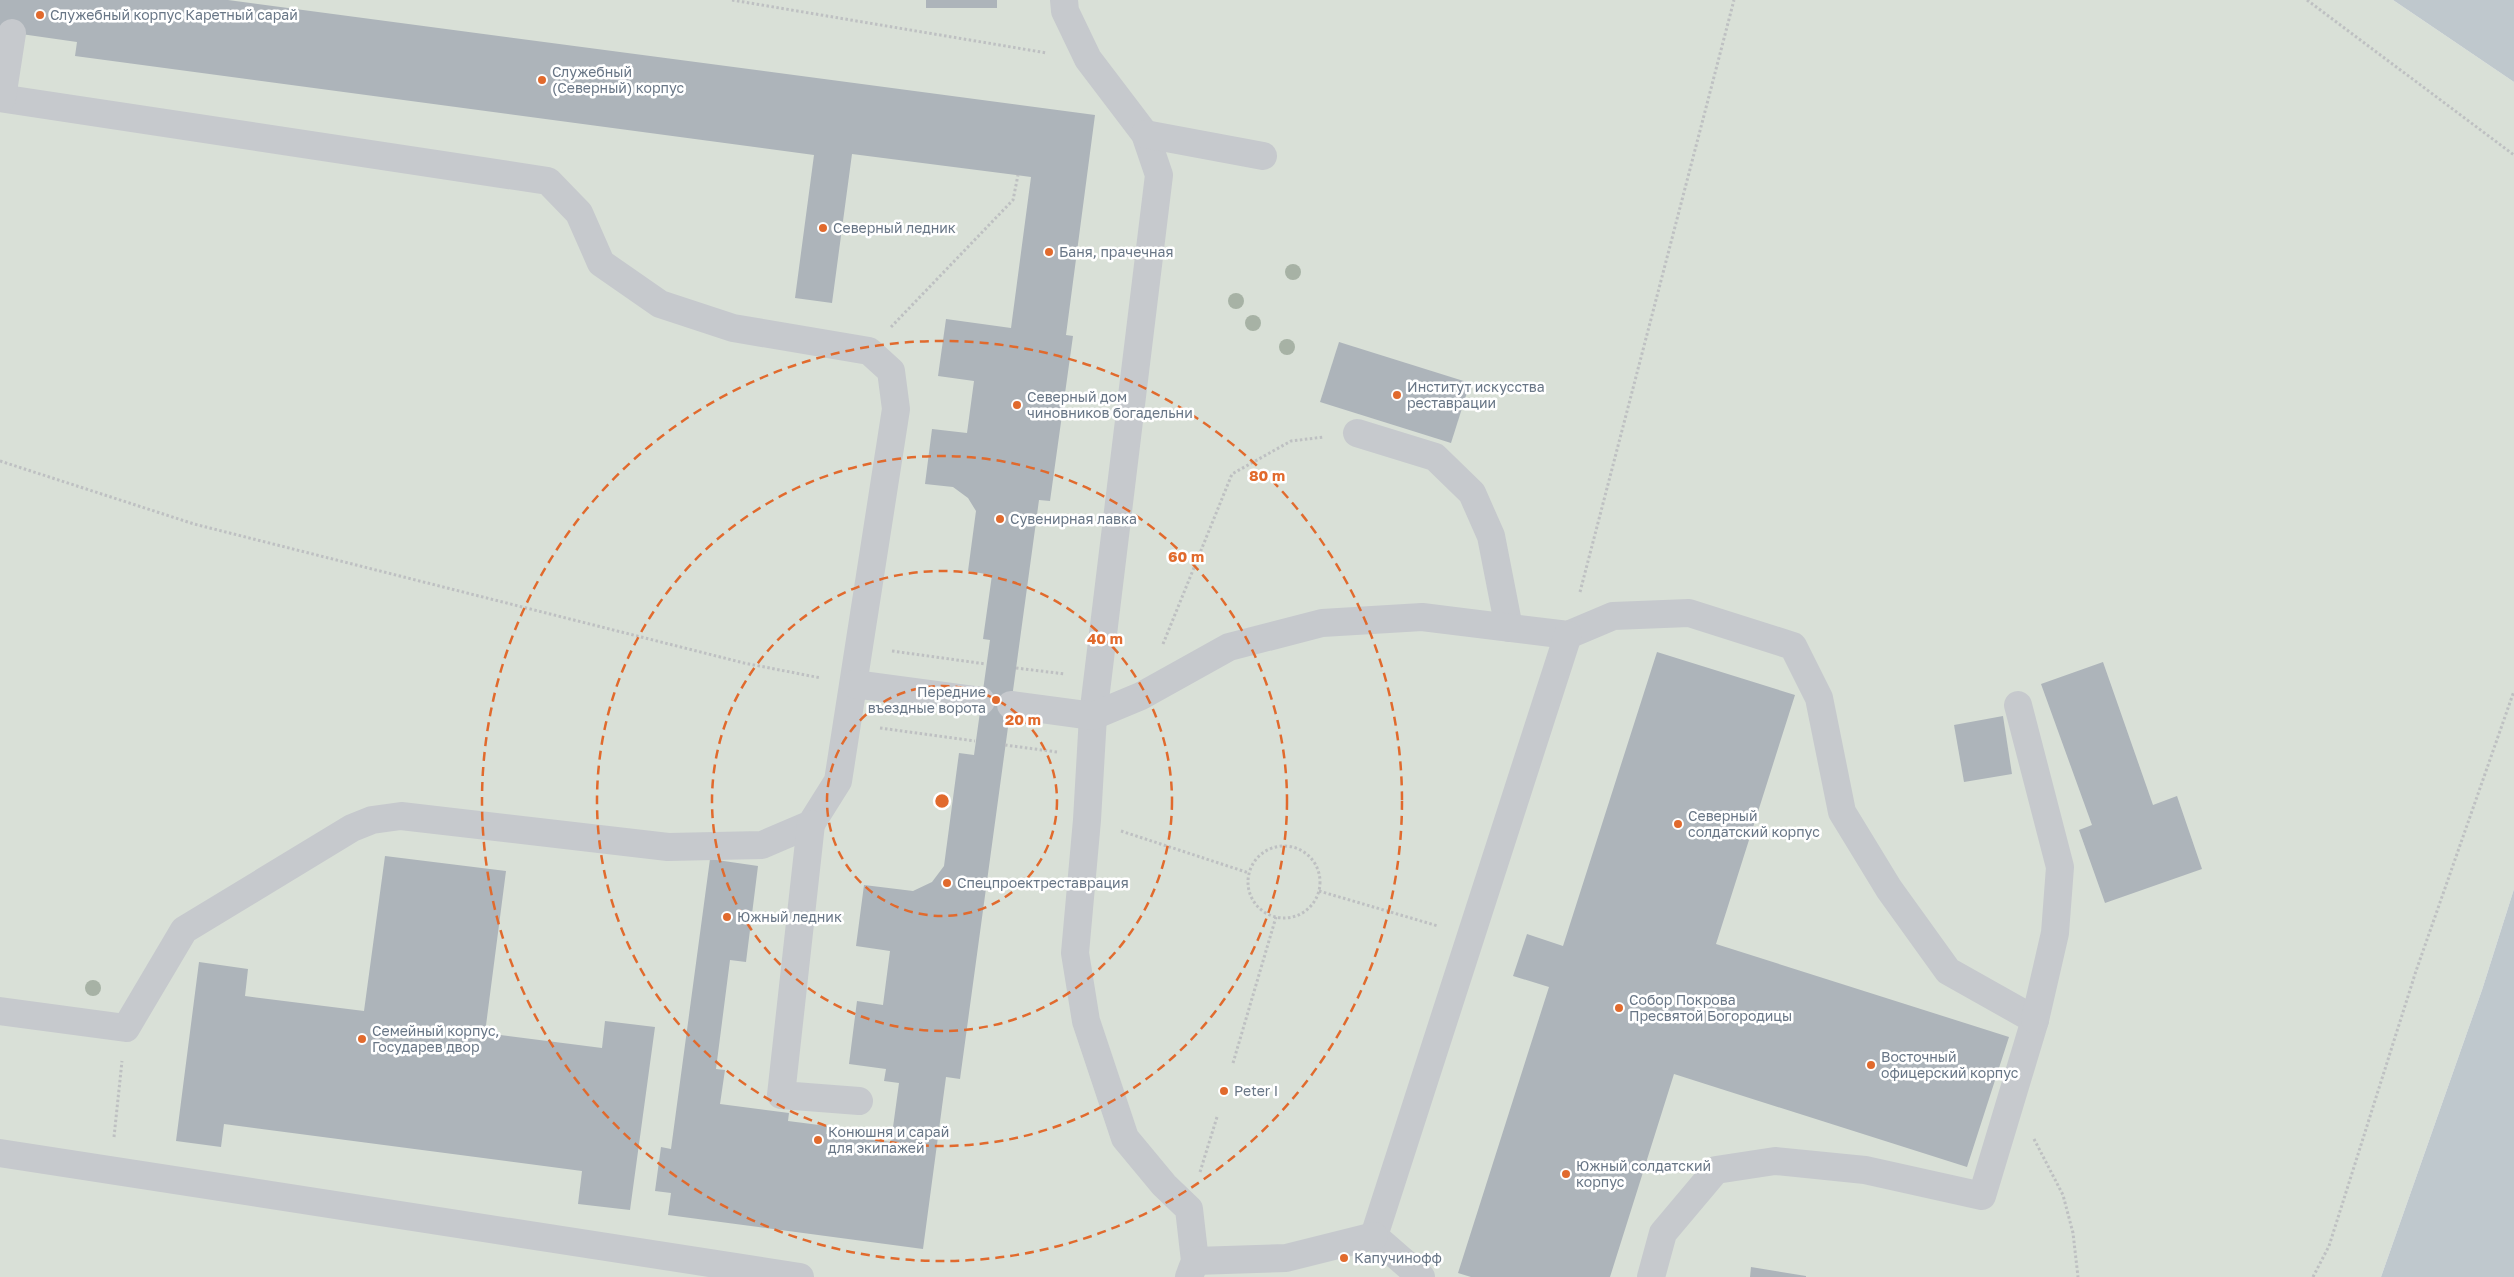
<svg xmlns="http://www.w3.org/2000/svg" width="2514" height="1277" font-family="'Golos Text',sans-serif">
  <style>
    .green { fill: #d9e0d7 }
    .water { fill: #bfc8cd }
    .building { fill: #adb4ba }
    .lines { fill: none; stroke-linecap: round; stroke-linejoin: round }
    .path { stroke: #bec0c2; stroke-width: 3; stroke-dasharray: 2.5 2.5; stroke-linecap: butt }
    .minor { stroke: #c6c9cd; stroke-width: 28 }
    .tree { fill: #a7b2a5 }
    .ring { fill: none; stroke: #e16a2d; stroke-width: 2.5; stroke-dasharray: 9 6 }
    .poi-dot { fill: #e16a2d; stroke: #fff; stroke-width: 2 }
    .labels { text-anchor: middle; stroke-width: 5; stroke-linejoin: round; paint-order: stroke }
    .poi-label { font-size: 14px; fill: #687686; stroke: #fff; text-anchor: start }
    .centre { fill: #e16a2d; stroke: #fff; stroke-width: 2.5 }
    .ring-label { font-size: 15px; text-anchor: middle; font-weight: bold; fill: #e16a2d; stroke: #fff; stroke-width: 5; stroke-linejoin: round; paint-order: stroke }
  </style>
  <rect width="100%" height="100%" fill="#f8f8f6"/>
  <!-- green -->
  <polygon class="green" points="0,0 2393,0 2514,82 2514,889 2482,990 2381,1277 0,1277"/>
  <!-- water -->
  <g class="water">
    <polygon points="2393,0 2514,0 2514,82"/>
    <polygon points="2514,889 2514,1277 2381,1277 2482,990"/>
  </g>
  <!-- building -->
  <g class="building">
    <polygon points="0,0 228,0 1095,115 1066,335 1073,336 1050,501 1039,500 960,1079 946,1077 923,1249 668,1215 671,1193 655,1191 661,1147 671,1149 710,859 758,866 746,962 730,960 716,1069 725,1070 720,1104 789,1113 788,1121 827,1126 826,1134 891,1142 899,1083 884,1081 886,1069 849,1064 857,1001 883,1005 890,951 856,946 864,885 913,891 932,882 944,866 959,753 974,755 990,640 983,639 992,575 968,571 976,511 968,498 953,487 925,484 932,429 967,433 974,381 938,376 946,319 1011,328 1031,177 852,154 832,303 795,298 814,155 75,56 77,42 0,31"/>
    <rect x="926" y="0" width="71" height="8"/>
    <polygon points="1339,342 1470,383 1451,443 1320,402"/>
    <polygon points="1657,652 1795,695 1716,944 2009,1037 1967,1167 1674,1074 1610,1277 1471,1277 1458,1273 1549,987 1513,976 1527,934 1563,946"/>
    <polygon points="2103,662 2153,805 2177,796 2202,869 2105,903 2079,830 2092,825 2041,684"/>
    <polygon points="2003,716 2012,774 1964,782 1954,725"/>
    <polygon points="385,856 506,871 485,1033 602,1048 605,1021 655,1027 630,1210 578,1204 582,1171 224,1124 221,1147 176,1141 199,962 248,969 245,996 364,1011"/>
    <polygon points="1751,1267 1806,1276 1806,1277 1750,1277"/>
  </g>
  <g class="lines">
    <!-- path -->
    <g class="path">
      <polyline points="732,0 1047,53"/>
      <polyline points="2307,0 2514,155"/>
      <polyline points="891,327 1013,200 1018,175"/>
      <polyline points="0,461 194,524 744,663 821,678"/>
      <polyline points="1580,592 1734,0"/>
      <polyline points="1163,644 1232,474 1291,441 1324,437"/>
      <polyline points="892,651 986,664"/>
      <polyline points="1016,668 1065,674"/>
      <polyline points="880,728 975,741"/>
      <polyline points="1005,745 1057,752"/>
      <polyline points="1121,831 1249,873"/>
      <circle cx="1284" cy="882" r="36"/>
      <polyline points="1319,891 1438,926"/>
      <polyline points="1233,1063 1276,917"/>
      <polyline points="114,1137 122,1061"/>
      <polyline points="2034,1139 2063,1195 2073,1233 2078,1277"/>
      <polyline points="1200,1172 1217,1117"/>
      <polyline points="2313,1277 2329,1246 2416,971 2514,691"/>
    </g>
    <!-- minor -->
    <g class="minor">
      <polyline points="1064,0 1065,11 1088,59 1145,134 1159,175 1093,716 1087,820 1075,953 1086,1021 1125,1138 1164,1185 1189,1209 1195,1261 1189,1277"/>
      <polyline points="0,98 548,181 579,213 601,263 660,304 733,328 869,351 891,371 896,409 838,781 811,824 762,845 668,847 401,816 372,820 352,828 184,930 126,1028 0,1011"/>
      <polyline points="2,98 12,33"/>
      <polyline points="1145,134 1263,156"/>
      <polyline points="1357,433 1435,457 1472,493 1491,536 1509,628"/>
      <polyline points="854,684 981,701"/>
      <polyline points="1011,705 1093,716 1141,696 1229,647 1322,623 1422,617 1568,635 1613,616 1689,613 1793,646 1819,698 1842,812 1889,889 1948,971 2035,1020 1982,1196 1865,1170 1775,1161 1716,1170 1663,1233 1651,1277"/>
      <polyline points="2018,705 2060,867 2055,933 2035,1020"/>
      <polyline points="811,824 781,1095 859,1101"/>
      <polyline points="0,1153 800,1277"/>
      <polyline points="1374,1236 1568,635"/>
      <polyline points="1374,1236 1421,1277"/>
      <polyline points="1195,1261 1286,1258 1374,1236"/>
    </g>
  </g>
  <!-- trees -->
  <g class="tree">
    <circle cx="1293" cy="272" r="8"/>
    <circle cx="1236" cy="301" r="8"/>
    <circle cx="1253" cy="323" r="8"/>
    <circle cx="1287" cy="347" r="8"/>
    <circle cx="93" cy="988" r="8"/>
  </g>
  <!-- distance rings -->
  <g class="ring">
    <circle cx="942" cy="801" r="115"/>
    <circle cx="942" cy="801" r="230"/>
    <circle cx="942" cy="801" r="345"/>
    <circle cx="942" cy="801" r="460"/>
  </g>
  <!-- markers -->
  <g class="poi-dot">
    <circle cx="40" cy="15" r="5"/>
    <circle cx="542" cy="80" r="5"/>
    <circle cx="823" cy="228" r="5"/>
    <circle cx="1049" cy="252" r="5"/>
    <circle cx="1397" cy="395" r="5"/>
    <circle cx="1017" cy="405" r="5"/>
    <circle cx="1000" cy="519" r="5"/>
    <circle cx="996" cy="700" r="5"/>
    <circle cx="1678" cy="824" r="5"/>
    <circle cx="947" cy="883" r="5"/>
    <circle cx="727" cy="917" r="5"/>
    <circle cx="1619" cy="1008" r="5"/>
    <circle cx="362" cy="1039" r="5"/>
    <circle cx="1871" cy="1065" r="5"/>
    <circle cx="1224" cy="1091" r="5"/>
    <circle cx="818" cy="1140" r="5"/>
    <circle cx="1566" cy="1174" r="5"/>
    <circle cx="1344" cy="1258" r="5"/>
  </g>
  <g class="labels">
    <!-- poi labels -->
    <g class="poi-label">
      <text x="50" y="20">Служебный корпус Каретный сарай</text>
      <text x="552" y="77">Служебный<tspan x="552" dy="16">(Северный) корпус</tspan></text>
      <text x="833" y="233">Северный ледник</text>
      <text x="1059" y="257">Баня, прачечная</text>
      <text x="1407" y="392">Институт искусства<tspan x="1407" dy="16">реставрации</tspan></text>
      <text x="1027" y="402">Северный дом<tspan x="1027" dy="16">чиновников богадельни</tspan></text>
      <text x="1010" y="524">Сувенирная лавка</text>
      <text x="986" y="697" text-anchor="end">Передние<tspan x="986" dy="16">въездные ворота</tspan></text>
      <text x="1688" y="821">Северный<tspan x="1688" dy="16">солдатский корпус</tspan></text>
      <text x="957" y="888">Спецпроектреставрация</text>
      <text x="737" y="922">Южный ледник</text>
      <text x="1629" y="1005">Собор Покрова<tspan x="1629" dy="16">Пресвятой Богородицы</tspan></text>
      <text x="372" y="1036">Семейный корпус,<tspan x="372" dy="16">Государев двор</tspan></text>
      <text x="1881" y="1062">Восточный<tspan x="1881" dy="16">офицерский корпус</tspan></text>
      <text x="1234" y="1096">Peter I</text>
      <text x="828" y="1137">Конюшня и сарай<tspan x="828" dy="16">для экипажей</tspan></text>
      <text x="1576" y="1171">Южный солдатский<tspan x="1576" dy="16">корпус</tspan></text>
      <text x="1354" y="1263">Капучинофф</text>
    </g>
  </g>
  <circle cx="942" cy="801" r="8" class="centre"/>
  <g class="ring-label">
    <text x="1267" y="481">80 m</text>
    <text x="1186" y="562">60 m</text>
    <text x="1105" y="644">40 m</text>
    <text x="1023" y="725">20 m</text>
  </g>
</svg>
